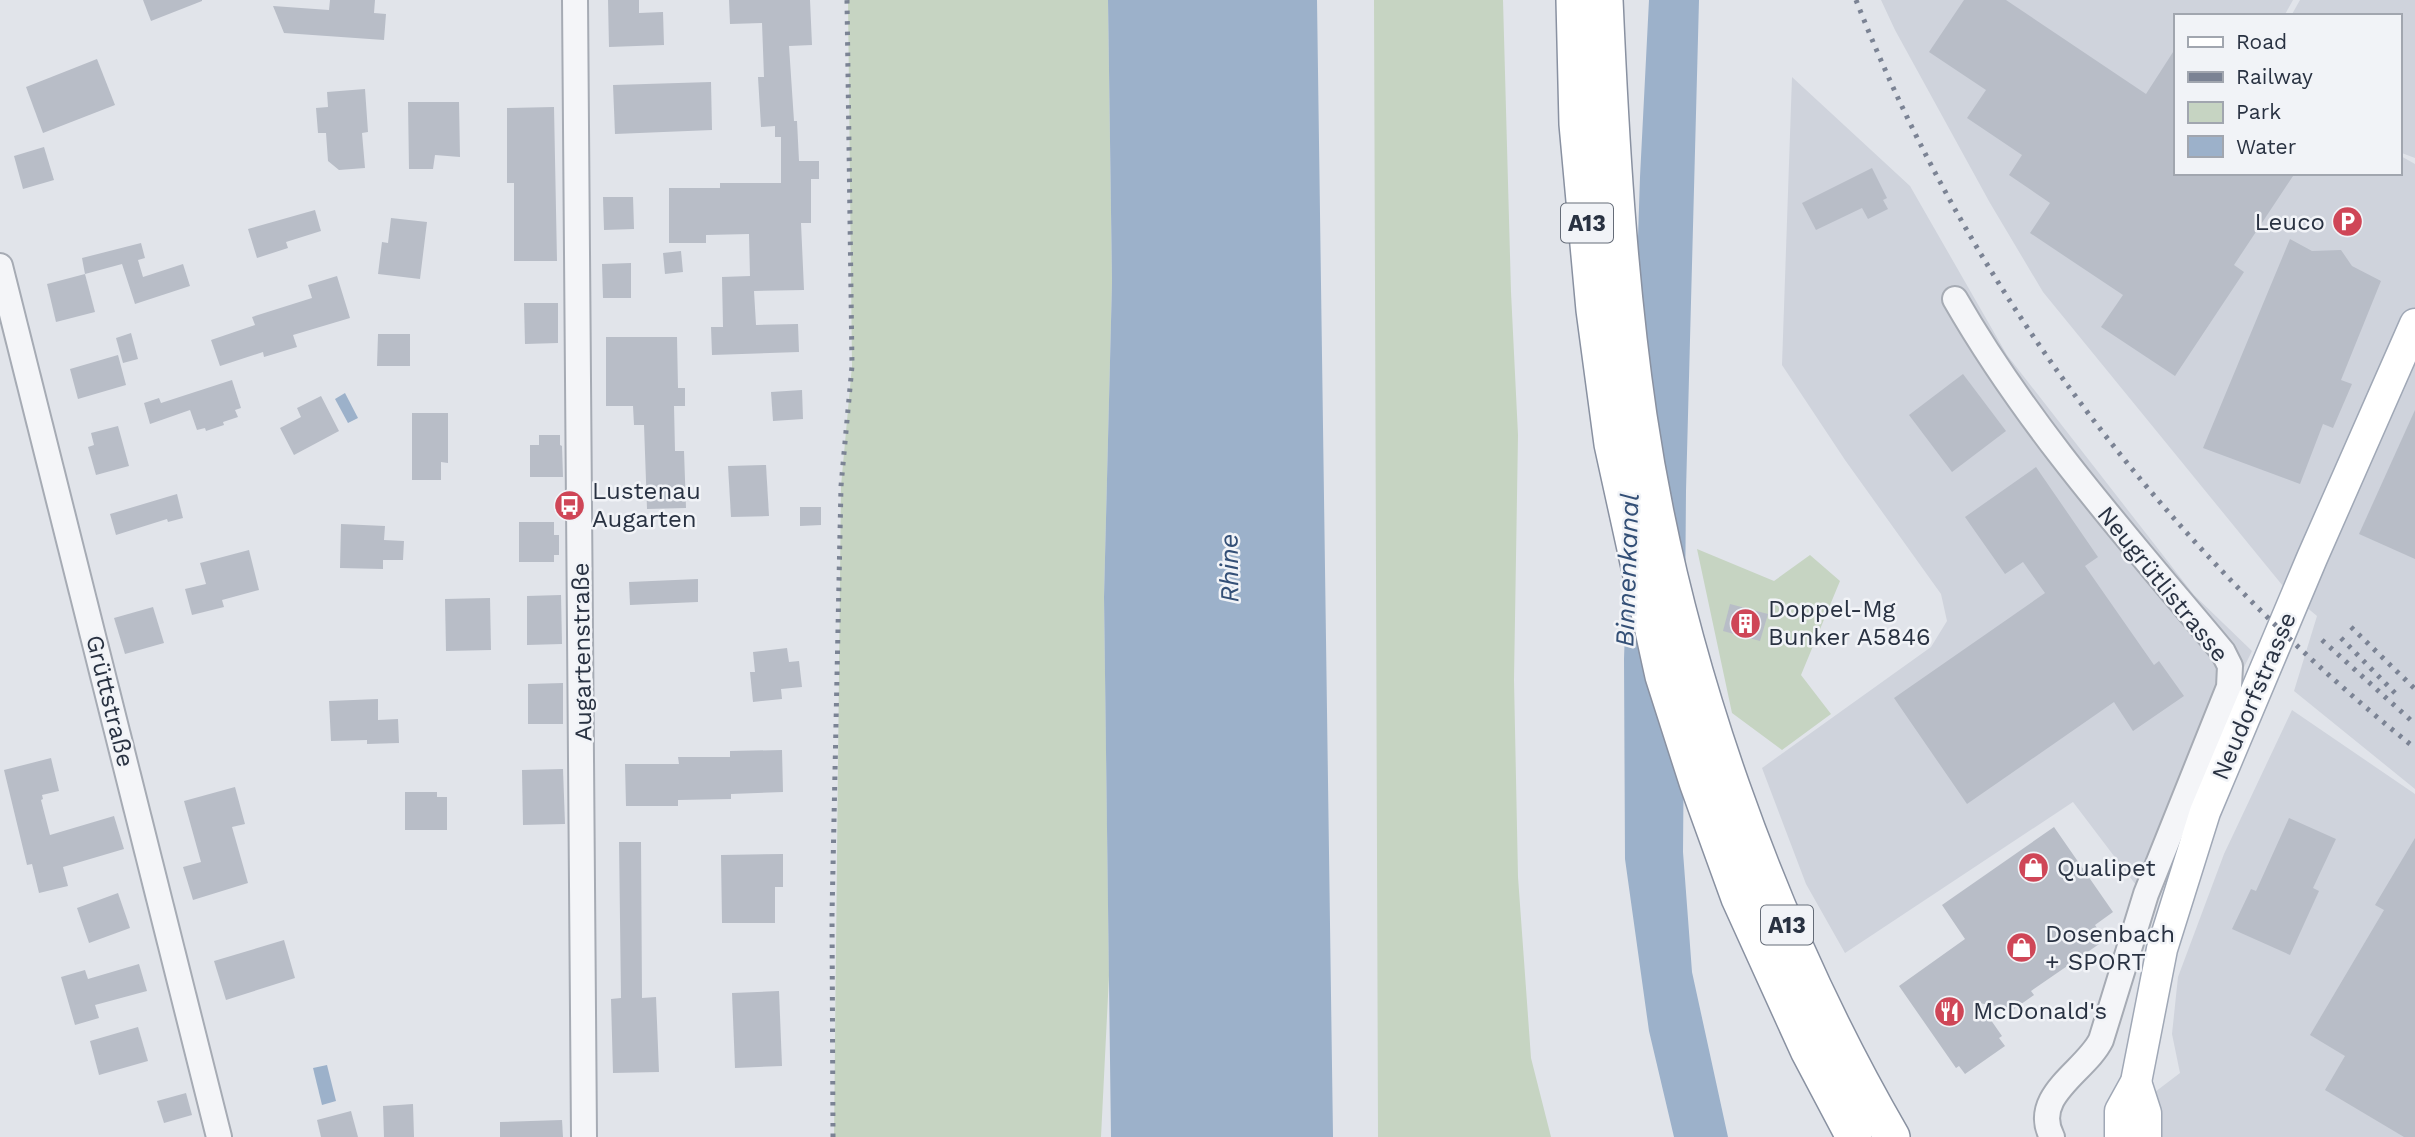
<svg xmlns="http://www.w3.org/2000/svg" width="2415" height="1137" font-family="'Work Sans',sans-serif">
  <style>
    .built { fill: #cfd3dc }
    .green { fill: #c6d4c2 }
    .water { fill: #9cb1ca }
    .building { fill: #b8bdc7 }
    .lines { fill: none; stroke-linecap: round; stroke-linejoin: round }
    .minor-casing { stroke: #a6abb4; stroke-width: 28 }
    .major-casing { stroke: #a0a8b6; stroke-width: 33 }
    .highway-casing { stroke: #8991a1; stroke-width: 38 }
    .minor { stroke: #f4f5f8; stroke-width: 24 }
    .major { stroke: #fff; stroke-width: 30 }
    .highway { stroke: #fff; stroke-width: 35 }
    .rail { stroke: #7b8394; stroke-width: 5; stroke-dasharray: 3.5 7; stroke-linecap: butt }
    .labels { text-anchor: middle; stroke-width: 5; stroke-linejoin: round; paint-order: stroke }
    .shield { fill: #f1f3f7; stroke: #656c78; stroke-width: 2 }
    .shield-label { font-size: 23px; font-weight: bold; fill: #293242 }
    .poi-label { font-size: 24px; fill: #293242; stroke: #f1f3f7; text-anchor: start }
    .street-label { font-size: 24px; fill: #293242; stroke: #f1f3f7 }
    .water-label { font-size: 26px; font-style: italic; fill: #334f76; stroke: #f1f3f7 }
  </style>
  <rect width="100%" height="100%" fill="#e1e4ea"/>
  <!-- built -->
  <g class="built">
    <polygon points="1881,0 2293,0 2284,16 2175,16 2175,173 2399,173 2399,155 2415,164 2415,789 2294,691 2317,616 2287,591 2043,292 1990,203 1895,30"/>
    <polygon points="2300,0 2415,0 2415,158 2399,152 2399,16 2291,16"/>
    <polygon points="1792,77 1910,186 2007,355 2194,595 2252,651 2136,885 2073,802 1845,953 1806,884 1762,768 1931,647 1947,621 1941,594 1845,460 1782,365"/>
    <polygon points="2292,710 2415,794 2415,1137 2157,1137 2155,1092 2180,1073 2172,1034 2178,977 2224,854"/>
  </g>
  <!-- green -->
  <g class="green">
    <polygon points="848,0 1108,0 1112,282 1104,597 1109,976 1101,1137 834,1137 841,486 852,366"/>
    <polygon points="1374,0 1503,0 1511,292 1518,435 1514,680 1518,877 1531,1058 1551,1137 1378,1137"/>
    <polygon points="1697,549 1774,581 1810,555 1840,581 1801,675 1831,714 1782,750 1732,713"/>
  </g>
  <!-- water -->
  <g class="water">
    <polygon points="1108,0 1317,0 1333,1137 1111,1137 1104,597 1112,282"/>
    <polygon points="1649,0 1699,0 1686,491 1683,852 1692,972 1728,1137 1674,1137 1649,1031 1625,859 1624,659 1640,177"/>
    <polygon points="345,393 358,418 348,423 335,399"/>
    <polygon points="327,1065 336,1101 322,1105 313,1068"/>
  </g>
  <!-- building -->
  <g class="building">
    <polygon points="143,0 202,0 202,1 151,21"/>
    <polygon points="330,0 375,0 374,13 386,14 384,40 284,33 273,6 329,10"/>
    <polygon points="608,0 639,0 639,13 663,12 664,45 609,47"/>
    <polygon points="729,0 810,0 812,45 789,46 794,121 797,121 799,161 819,161 819,179 811,179 811,223 801,223 804,290 754,291 756,325 798,324 799,352 712,355 711,327 723,327 722,277 750,276 749,234 706,235 706,243 669,243 669,188 720,188 720,183 781,183 781,137 775,137 775,126 761,127 758,77 764,77 762,23 730,24"/>
    <polygon points="1964,0 2006,0 2146,94 2175,49 2175,173 2295,173 2234,265 2244,272 2175,376 2101,327 2123,295 2030,233 2050,203 2009,175 2022,155 1967,118 1986,90 1929,52"/>
    <polygon points="97,59 115,105 43,133 26,87"/>
    <polygon points="711,82 712,130 615,134 613,85"/>
    <polygon points="365,89 368,132 362,133 365,168 339,170 328,161 326,133 318,133 316,108 328,107 327,92"/>
    <polygon points="408,102 459,102 460,157 435,155 433,169 409,169"/>
    <polygon points="554,107 557,261 514,261 514,183 507,183 507,108"/>
    <polygon points="44,147 54,180 23,189 14,156"/>
    <polygon points="1872,168 1887,198 1883,200 1888,209 1868,219 1862,208 1816,230 1802,203"/>
    <polygon points="603,197 633,197 634,229 604,230"/>
    <polygon points="315,210 321,231 286,242 288,248 257,258 248,229"/>
    <polygon points="391,218 427,222 420,279 378,274 382,242 388,243"/>
    <polygon points="2290,239 2312,251 2341,250 2352,266 2381,281 2341,380 2352,384 2333,428 2323,424 2300,484 2203,448"/>
    <polygon points="141,243 145,258 138,260 143,277 183,264 190,286 135,304 122,264 85,274 82,258"/>
    <polygon points="681,251 683,272 665,274 663,253"/>
    <polygon points="631,263 631,298 603,298 602,264"/>
    <polygon points="85,274 95,312 56,322 47,284"/>
    <polygon points="337,276 350,318 293,335 297,347 264,357 263,352 220,366 211,340 255,325 252,317 312,298 308,285"/>
    <polygon points="524,303 558,303 558,343 525,344"/>
    <polygon points="131,333 138,359 123,363 116,338"/>
    <polygon points="378,334 410,334 410,366 377,366"/>
    <polygon points="606,337 677,337 678,388 685,388 685,406 674,406 675,451 684,451 686,508 647,509 644,425 634,425 633,406 606,406"/>
    <polygon points="118,355 126,385 78,399 70,369"/>
    <polygon points="1963,374 2006,431 1952,472 1909,415"/>
    <polygon points="232,380 241,408 235,410 238,417 223,422 224,425 206,431 205,428 197,430 190,410 150,424 144,403 159,398 161,403"/>
    <polygon points="802,390 803,419 773,421 771,392"/>
    <polygon points="321,396 339,431 294,455 280,428 301,417 297,408"/>
    <polygon points="2415,410 2415,559 2359,534"/>
    <polygon points="412,413 448,413 448,463 441,462 441,480 412,480"/>
    <polygon points="118,426 129,466 96,475 88,447 94,445 91,433"/>
    <polygon points="539,435 560,435 560,445 562,446 563,477 530,477 530,445 539,445"/>
    <polygon points="766,465 769,516 731,517 728,466"/>
    <polygon points="2036,467 2098,557 2085,566 2154,665 2159,661 2184,696 2133,731 2114,702 1967,804 1894,698 2045,593 2023,562 2005,574 1965,517"/>
    <polygon points="177,494 183,518 168,522 167,519 116,535 110,514"/>
    <polygon points="800,507 821,507 821,525 800,526"/>
    <polygon points="519,522 554,522 554,535 559,535 559,555 554,555 554,562 519,562"/>
    <polygon points="341,524 385,526 384,540 404,541 403,560 383,560 383,569 340,568"/>
    <polygon points="249,550 259,590 222,600 224,607 192,615 185,589 206,584 200,563"/>
    <polygon points="698,579 698,602 630,605 629,582"/>
    <polygon points="561,595 562,644 527,645 527,596"/>
    <polygon points="490,598 491,650 446,651 445,599"/>
    <polygon points="1730,604 1768,614 1760,641 1723,631"/>
    <polygon points="153,607 164,643 125,654 114,618"/>
    <polygon points="787,648 789,662 799,661 802,687 781,689 782,699 753,702 750,672 755,672 753,652"/>
    <polygon points="563,683 563,724 528,724 528,684"/>
    <polygon points="378,699 378,720 398,719 399,743 367,744 367,740 331,741 329,701"/>
    <polygon points="782,750 783,792 731,794 731,799 678,800 678,806 626,806 625,764 679,764 678,757 730,757 730,751"/>
    <polygon points="51,758 59,791 42,795 43,799 41,800 50,835 114,816 124,849 63,867 68,886 39,893 32,864 27,865 4,770"/>
    <polygon points="563,769 565,824 523,825 522,770"/>
    <polygon points="235,787 245,824 232,827 248,883 193,900 183,867 201,862 184,801"/>
    <polygon points="405,792 437,792 437,797 447,797 447,830 405,830"/>
    <polygon points="2289,818 2336,839 2313,888 2319,891 2290,955 2232,929 2251,889 2256,891"/>
    <polygon points="2054,827 2113,912 2095,925 2105,940 2031,991 2034,995 2014,1009 1979,1003 2002,1036 1999,1038 2005,1046 1965,1074 1959,1066 1956,1068 1899,986 1965,939 1942,905"/>
    <polygon points="2415,838 2415,1137 2404,1137 2325,1090 2345,1056 2310,1035 2384,910 2375,905"/>
    <polygon points="619,842 641,842 642,998 656,997 659,1072 613,1073 611,999 621,998"/>
    <polygon points="783,854 783,887 775,887 775,923 722,923 721,855"/>
    <polygon points="118,893 130,928 89,943 77,908"/>
    <polygon points="284,940 295,978 226,1000 214,961"/>
    <polygon points="139,964 147,991 95,1005 99,1018 75,1025 61,977 85,970 88,979"/>
    <polygon points="779,991 782,1066 735,1068 732,993"/>
    <polygon points="138,1027 148,1061 99,1075 90,1041"/>
    <polygon points="186,1093 192,1115 164,1123 157,1101"/>
    <polygon points="413,1104 414,1137 384,1137 383,1106"/>
    <polygon points="351,1111 358,1137 321,1137 317,1120"/>
    <polygon points="562,1120 563,1137 500,1137 500,1122"/>
  </g>
  <g class="lines">
    <defs>
      <g id="minor">
        <polyline points="575,0 584,1137"/>
        <polyline points="0,266 219,1137"/>
        <path d="M 1955,299 C 2029,428 2128,538 2223,652 L 2230,666 L 2229,687 L 2146,894 L 2101,1040 C 2086,1071 2030,1096 2052,1137"/>
      </g>
      <g id="major">
        <polyline points="2136,1082 2146,1113 2146,1137"/>
        <polyline points="2120,1137 2120,1111 2136,1082 2162,949 2205,812 2312,558 2415,324"/>
      </g>
      <g id="highway">
        <polyline points="1574,0 1577,124 1594,310 1612,444 1663,676 1697,782 1739,898 1808,1050 1854,1137"/>
        <path d="M 1605,0 C 1611,139 1619,278 1639,416 C 1675,661 1768,923 1892,1137"/>
      </g>
    </defs>
    <!-- minor casing -->
    <use href="#minor" class="minor-casing"/>
    <!-- major casing -->
    <use href="#major" class="major-casing"/>
    <!-- highway casing -->
    <use href="#highway" class="highway-casing"/>
    <!-- minor -->
    <use href="#minor" class="minor"/>
    <!-- major -->
    <use href="#major" class="major"/>
    <!-- highway -->
    <use href="#highway" class="highway"/>
    <!-- rail -->
    <g class="rail">
      <path d="M 1856,0 C 1971,294 2169,552 2415,748"/>
      <polyline points="2351,627 2415,689"/>
      <polyline points="2341,638 2398,696"/>
      <polyline points="2322,640 2415,724"/>
      <polyline points="833,1137 832,915 841,486 852,366 847,0"/>
    </g>
  </g>
  <!-- icons -->
  <defs>
    <symbol id="parking-disc" viewBox="-11 -11 22 22"><circle r="9.5" fill="#cf4657" stroke="#f1f3f7"/><path d="M-3.5-5.5H1a3.5 3.5 0 0 1 0 7H-1V5.5H-3.5ZM-1-3.4V-.6H.8a1.4 1.4 0 0 0 0-2.8Z" fill="#fff"/></symbol>
    <symbol id="bus-disc" viewBox="-11 -11 22 22"><circle r="9.5" fill="#cf4657" stroke="#f1f3f7"/><path d="M-5-6H5V4H4V6H2V4H-2V6H-4V4H-5ZM-3.5-4V0h7V-4ZM-3.5 1.2v1.5H-2V1.2ZM2 1.2v1.5H3.5V1.2Z" fill="#fff"/></symbol>
    <symbol id="building-disc" viewBox="-11 -11 22 22"><circle r="9.5" fill="#cf4657" stroke="#f1f3f7"/><path d="M-4-6H4V6H1V3H-1V6H-4ZM-2.5-4.3h1.7v1.8h-1.7ZM.8-4.3h1.7v1.8H.8ZM-2.5-1h1.7V.8h-1.7ZM.8-1h1.7V.8H.8Z" fill="#fff"/></symbol>
    <symbol id="shop-disc" viewBox="-11 -11 22 22"><circle r="9.5" fill="#cf4657" stroke="#f1f3f7"/><path d="M-5-2.5h2.3a2.7 3.5 0 0 1 5.4 0H5L5.5 6h-11ZM-1.5-2.5h3a1.5 2.3 0 0 0-3 0Z" fill="#fff"/></symbol>
    <symbol id="restaurant-disc" viewBox="-11 -11 22 22"><circle r="9.5" fill="#cf4657" stroke="#f1f3f7"/><path d="M-5-6h1v4h1v-4h1v4h1v-4h1v5L-1.5 .5V6h-2V.5L-5-1ZM5-6V6H3V1.5H1.5Q1.5-4 5-6Z" fill="#fff"/></symbol>
  </defs>
  <g fill-rule="evenodd">
    <use href="#parking-disc" x="2330" y="204" width="35" height="35"/>
    <use href="#bus-disc" x="552" y="488" width="35" height="35"/>
    <use href="#building-disc" x="1728" y="606" width="35" height="35"/>
    <use href="#shop-disc" x="2016" y="850" width="35" height="35"/>
    <use href="#shop-disc" x="2004" y="930" width="35" height="35"/>
    <use href="#restaurant-disc" x="1932" y="994" width="35" height="35"/>
  </g>
  <g class="labels">
    <!-- shield labels -->
    <g class="shield">
      <rect x="1561" y="203.5" width="52" height="39" rx="5"/>
      <rect x="1761" y="905.5" width="52" height="39" rx="5"/>
    </g>
    <g class="shield-label">
      <text x="1587" y="231">A13</text>
      <text x="1787" y="933">A13</text>
    </g>
    <!-- poi labels -->
    <g class="poi-label">
      <text x="2325" y="230" text-anchor="end">Leuco</text>
      <text x="592" y="499">Lustenau<tspan x="592" dy="28">Augarten</tspan></text>
      <text x="1768" y="617">Doppel-Mg<tspan x="1768" dy="28">Bunker A5846</tspan></text>
      <text x="2057" y="876">Qualipet</text>
      <text x="2045" y="942">Dosenbach<tspan x="2045" dy="28">+ SPORT</tspan></text>
      <text x="1973" y="1019">McDonald's</text>
    </g>
    <!-- street labels -->
    <g class="street-label">
      <text transform="translate(2163 584) rotate(51)" y="8">Neugrütlistrasse</text>
      <text transform="translate(582 652) rotate(-91)" y="8">Augartenstraße</text>
      <text transform="translate(2254 696) rotate(-67)" y="8">Neudorfstrasse</text>
      <text transform="translate(110 701) rotate(76)" y="8">Grüttstraße</text>
    </g>
    <!-- water labels -->
    <g class="water-label">
      <text transform="translate(1229 568) rotate(-91)" y="9">Rhine</text>
      <text transform="translate(1627 570) rotate(-88)" y="9">Binnenkanal</text>
    </g>
  </g>
  <!-- legend -->
  <rect x="2174" y="14" width="228" height="161" fill="#f1f3f7" stroke="#a1a6af" stroke-width="2"/>
  <rect x="2188" y="37" width="35" height="10" fill="#ffffff" stroke="#a1a6af" stroke-width="2"/>
  <text x="2236" y="49" font-size="21" fill="#293242">Road</text>
  <rect x="2188" y="72" width="35" height="10" fill="#7b8394" stroke="#a1a6af" stroke-width="2"/>
  <text x="2236" y="84" font-size="21" fill="#293242">Railway</text>
  <rect x="2188" y="102" width="35" height="21" fill="#c6d4c2" stroke="#a1a6af" stroke-width="2"/>
  <text x="2236" y="119" font-size="21" fill="#293242">Park</text>
  <rect x="2188" y="136" width="35" height="21" fill="#9cb1ca" stroke="#a1a6af" stroke-width="2"/>
  <text x="2236" y="154" font-size="21" fill="#293242">Water</text>
</svg>
